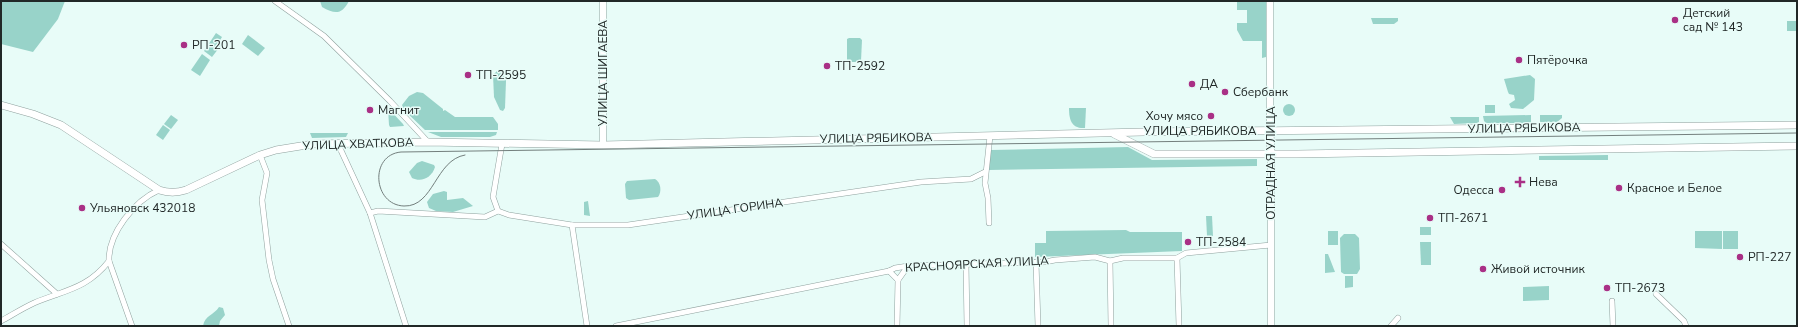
<svg xmlns="http://www.w3.org/2000/svg" width="1798" height="327" font-family="'Nunito Sans',sans-serif">
  <style>
    .green { fill: #98d3c9 }
    .lines { fill: none; stroke-linecap: round; stroke-linejoin: round }
    .minor-casing { stroke: #8fa19e; stroke-width: 6 }
    .tertiary-casing { stroke: #8fa19e; stroke-width: 7 }
    .secondary-casing { stroke: #8fa19e; stroke-width: 8 }
    .minor { stroke: #fff; stroke-width: 5 }
    .tertiary { stroke: #fff; stroke-width: 6 }
    .secondary { stroke: #fff; stroke-width: 7 }
    .tram { stroke: #737f7d; stroke-width: 1 }
    .poi-dot { fill: #a93086; stroke: #e8fcf8; stroke-width: 1.5 }
    .labels { text-anchor: middle; stroke-width: 3; stroke-linejoin: round; paint-order: stroke }
    .poi-label { font-size: 12px; fill: #212827; stroke: #e8fcf8; text-anchor: start }
    .street-label { font-size: 12px; fill: #212827; stroke: #e8fcf8 }
  </style>
  <rect width="100%" height="100%" fill="#e8fcf8"/>
  <!-- green -->
  <g class="green">
    <polygon points="1,1 65,1 58,19 33,52 1,44"/>
    <path d="M 320,1 L 349,1 C 342,14 336,15 322,7 Z"/>
    <polygon points="1237,1 1266,1 1266,57 1262,58 1262,41 1243,41 1237,30 1237,23 1247,23 1247,10 1237,10"/>
    <polygon points="1371,18 1398,18 1398,21 1394,24 1373,24"/>
    <rect x="1787" y="21" width="10" height="10"/>
    <polygon points="216,33 222,37 219,42 222,44 212,57 204,51"/>
    <polygon points="248,35 265,48 258,56 242,44"/>
    <polygon points="849,38 860,38 862,40 861,61 860,62 849,62 847,60 847,39"/>
    <polygon points="202,54 210,60 200,76 191,70"/>
    <polygon points="497,71 503,74 506,81 505,108 503,111 500,110 494,97 493,75"/>
    <polygon points="1530,75 1535,79 1534,100 1523,109 1511,108 1509,104 1515,100 1514,95 1509,94 1508,92 1504,79"/>
    <polygon points="417,92 423,93 443,109 443,111 445,110 455,117 493,117 498,124 498,130 425,130 404,110 402,105 409,96"/>
    <circle cx="1289" cy="110" r="6"/>
    <polygon points="1495,105 1495,113 1485,113 1485,105"/>
    <polygon points="388,108 403,124 404,126 390,127 389,125"/>
    <path d="M 1069,108 L 1086,108 L 1085,128 C 1071,129 1069,119 1069,108 Z"/>
    <polygon points="171,115 178,120 171,129 164,124"/>
    <polygon points="1531,115 1531,123 1486,123 1484,121 1483,116"/>
    <polygon points="1540,115 1562,115 1562,118 1557,122 1540,122"/>
    <polygon points="1450,117 1479,117 1479,122 1477,123 1454,124"/>
    <polygon points="163,125 170,130 163,140 156,135"/>
    <polygon points="428,132 497,132 496,135 490,137 441,137"/>
    <polygon points="310,133 348,133 346,137 312,138"/>
    <polygon points="1128,147 1152,160 1257,159 1257,166 988,170 991,150"/>
    <polygon points="1608,155 1608,160 1539,160 1539,156"/>
    <path d="M 422,161 L 434,165 L 435,167 C 432,177 422,183 412,178 L 409,172 L 417,163 Z"/>
    <path d="M 655,179 C 661,182 662,192 658,197 L 629,200 L 626,198 L 625,184 L 627,181 Z"/>
    <polygon points="444,191 447,192 447,200 463,198 473,206 453,212 436,211 429,208 427,202 433,194"/>
    <polygon points="588,201 590,216 584,215 584,202"/>
    <polygon points="1206,216 1212,216 1213,236 1207,236"/>
    <rect x="1420" y="227" width="11" height="8"/>
    <polygon points="1126,230 1130,232 1182,232 1182,251 1035,257 1035,243 1046,243 1046,231"/>
    <rect x="1328" y="231" width="10" height="14"/>
    <polygon points="1695,231 1722,231 1722,249 1695,248"/>
    <rect x="1723" y="231" width="15" height="18"/>
    <polygon points="1344,234 1355,234 1359,238 1360,269 1357,274 1344,274 1341,272 1340,238"/>
    <polygon points="1420,242 1431,242 1431,265 1421,265"/>
    <polygon points="1325,254 1328,254 1335,272 1325,273"/>
    <polygon points="1345,276 1353,276 1353,287 1345,288"/>
    <polygon points="1549,286 1549,300 1523,301 1523,287"/>
    <path d="M 219,307 L 223,308 L 225,315 L 220,321 L 219,326 L 203,326 C 205,315 214,315 219,307 Z"/>
  </g>
  <g class="lines">
    <defs>
      <g id="minor">
        <polyline points="275,1 324,36 390,101 428,142"/>
        <polyline points="338,144 370,213 406,326"/>
        <polyline points="260,155 267,173 262,200 269,260 273,279 289,326"/>
        <polyline points="498,211 493,197 502,144"/>
        <polyline points="370,213 378,211 485,217 498,211 509,215 572,225 628,225 921,182 971,179 985,172"/>
        <polyline points="989,223 988,198 985,183 990,136"/>
        <polyline points="572,225 587,326"/>
        <polyline points="1,244 57,294"/>
        <polyline points="1177,258 1179,326"/>
        <polyline points="1110,261 1111,326"/>
        <polyline points="1036,262 1038,326"/>
        <polyline points="966,264 967,326"/>
        <polyline points="889,271 898,280 897,326"/>
        <polyline points="898,280 908,266"/>
        <polyline points="1656,294 1684,321 1686,326"/>
        <polyline points="1612,301 1613,326"/>
        <path d="M 1,321 C 12,315 23,308 34,303 C 65,290 87,289 109,261"/>
        <path d="M 132,326 L 109,261 C 108,234 134,201 159,190"/>
        <polyline points="616,326 889,271 895,268 908,266 1045,262 1055,260 1095,257 1110,261 1123,258 1177,258 1186,253 1271,245"/>
        <polyline points="1391,326 1398,318"/>
      </g>
      <g id="tertiary">
        <polyline points="603,1 603,145"/>
        <polyline points="1270,1 1270,131"/>
        <polyline points="1271,154 1271,326"/>
      </g>
      <g id="secondary">
        <path d="M 1,105 L 33,114 L 61,125 L 159,190 C 168,193 177,193 186,190 L 260,155 L 276,150 L 313,144 L 428,142 L 603,145 L 1143,132 L 1797,125"/>
        <polyline points="1270,131 1271,154"/>
        <polyline points="1114,134 1154,154 1297,154 1797,146"/>
      </g>
    </defs>
    <!-- minor casing -->
    <use href="#minor" class="minor-casing"/>
    <!-- tertiary casing -->
    <use href="#tertiary" class="tertiary-casing"/>
    <!-- secondary casing -->
    <use href="#secondary" class="secondary-casing"/>
    <!-- minor -->
    <use href="#minor" class="minor"/>
    <!-- tertiary -->
    <use href="#tertiary" class="tertiary"/>
    <!-- secondary -->
    <use href="#secondary" class="secondary"/>
    <!-- tram -->
    <path class="tram" d="M 465,155 C 435,160 434,207 404,206 C 373,205 369,155 401,152 L 1797,133"/>
  </g>
  <!-- markers -->
  <g class="poi-dot">
    <circle cx="1675" cy="20" r="4"/>
    <circle cx="184" cy="45" r="4"/>
    <circle cx="1519" cy="60" r="4"/>
    <circle cx="827" cy="66" r="4"/>
    <circle cx="468" cy="75" r="4"/>
    <circle cx="1192" cy="84" r="4"/>
    <circle cx="1225" cy="92" r="4"/>
    <circle cx="370" cy="110" r="4"/>
    <circle cx="1211" cy="116" r="4"/>
    <path d="M1518 176h4v4h4v4h-4v4h-4v-4h-4v-4h4z"/>
    <circle cx="1619" cy="188" r="4"/>
    <circle cx="1502" cy="190" r="4"/>
    <circle cx="82" cy="208" r="4"/>
    <circle cx="1430" cy="218" r="4"/>
    <circle cx="1188" cy="242" r="4"/>
    <circle cx="1740" cy="257" r="4"/>
    <circle cx="1483" cy="269" r="4"/>
    <circle cx="1607" cy="288" r="4"/>
  </g>
  <g class="labels">
    <!-- poi labels -->
    <g class="poi-label">
      <text x="1683" y="17">Детский<tspan x="1683" dy="14">сад № 143</tspan></text>
      <text x="192" y="49">РП-201</text>
      <text x="1527" y="64">Пятёрочка</text>
      <text x="835" y="70">ТП-2592</text>
      <text x="476" y="79">ТП-2595</text>
      <text x="1200" y="88">ДА</text>
      <text x="1233" y="96">Сбербанк</text>
      <text x="378" y="114">Магнит</text>
      <text x="1203" y="120" text-anchor="end">Хочу мясо</text>
      <text x="1529" y="186">Нева</text>
      <text x="1627" y="192">Красное и Белое</text>
      <text x="1494" y="194" text-anchor="end">Одесса</text>
      <text x="90" y="212">Ульяновск 432018</text>
      <text x="1438" y="222">ТП-2671</text>
      <text x="1196" y="246">ТП-2584</text>
      <text x="1748" y="261">РП-227</text>
      <text x="1491" y="273">Живой источник</text>
      <text x="1615" y="292">ТП-2673</text>
    </g>
    <!-- street labels -->
    <g class="street-label">
      <text transform="translate(603 73) rotate(-90)" y="4">УЛИЦА ШИГАЕВА</text>
      <text transform="translate(1524 128) rotate(-1)" y="4">УЛИЦА РЯБИКОВА</text>
      <text x="1200" y="135">УЛИЦА РЯБИКОВА</text>
      <text transform="translate(876 138) rotate(-1)" y="4">УЛИЦА РЯБИКОВА</text>
      <text transform="translate(358 144) rotate(-2)" y="4">УЛИЦА ХВАТКОВА</text>
      <text transform="translate(1271 163) rotate(-90)" y="4">ОТРАДНАЯ УЛИЦА</text>
      <text transform="translate(735 209) rotate(-8)" y="4">УЛИЦА ГОРИНА</text>
      <text transform="translate(977 264) rotate(-3)" y="4">КРАСНОЯРСКАЯ УЛИЦА</text>
    </g>
  </g>
  <!-- border -->
  <rect width="1798" height="327" fill="none" stroke="#212827" stroke-width="4"/>
</svg>
